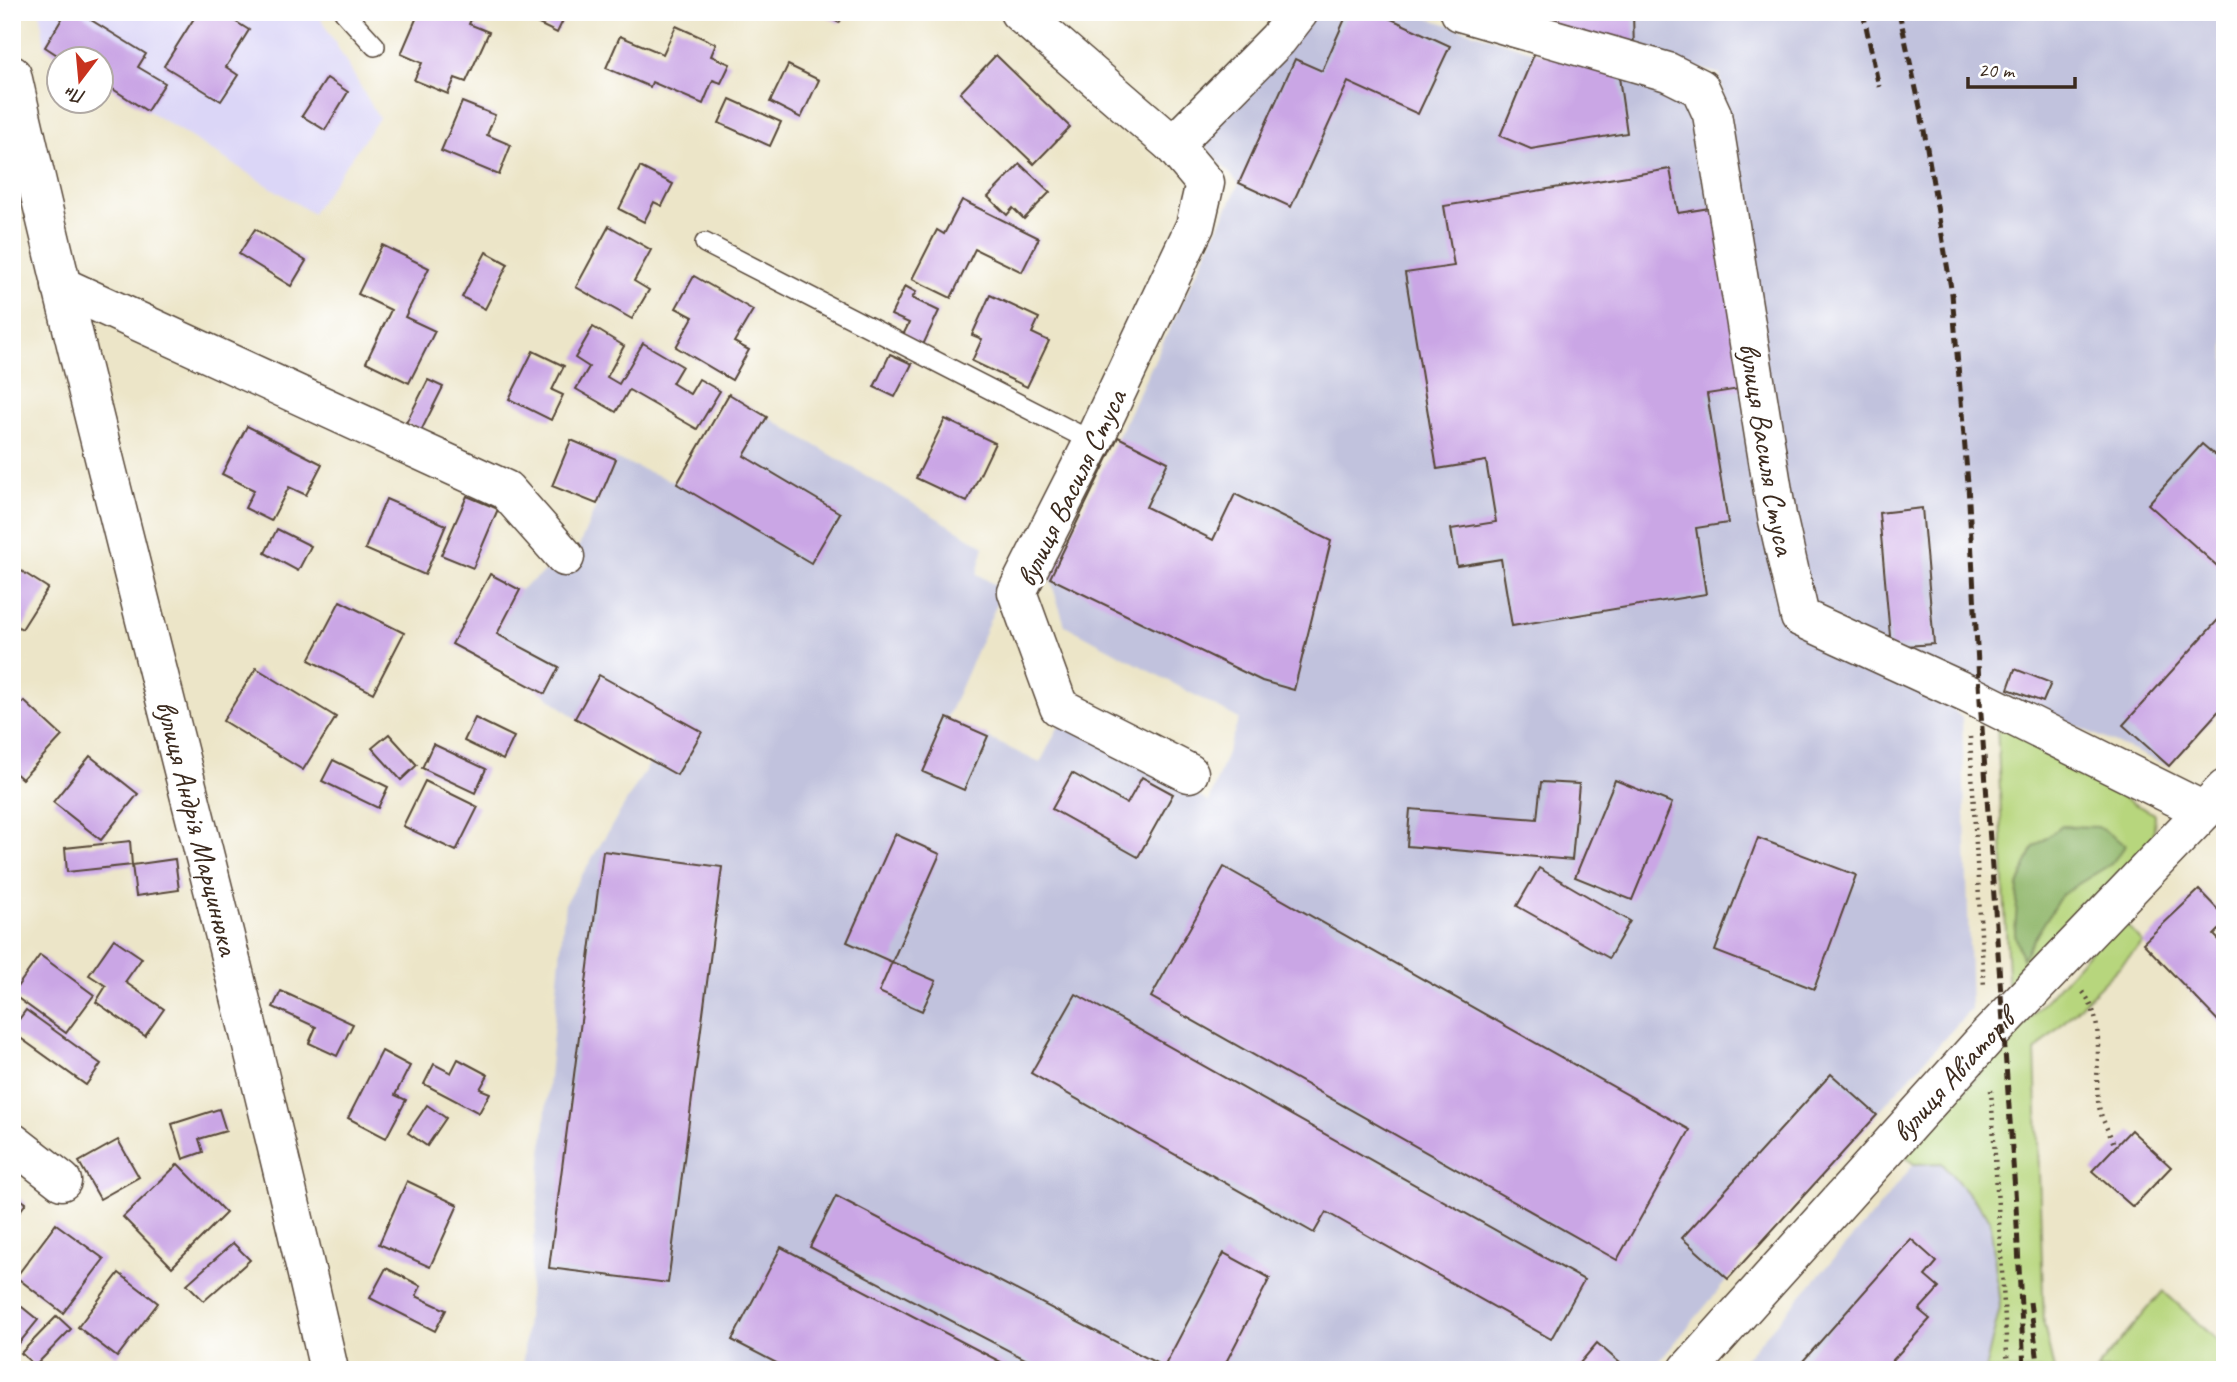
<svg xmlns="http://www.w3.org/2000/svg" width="2237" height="1382" font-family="Caveat,sans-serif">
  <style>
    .built { fill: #dbd6f7 }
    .industrial { fill: #c1c2dd }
    .green { fill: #b7d67d; stroke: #79804e; stroke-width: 2 }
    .forest { fill: #91b76c; stroke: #667045; stroke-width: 2 }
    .building { fill: #caa6e5 }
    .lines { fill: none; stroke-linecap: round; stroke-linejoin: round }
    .service-casing { stroke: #564638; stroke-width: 22 }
    .minor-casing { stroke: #564638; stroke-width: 41 }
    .path { stroke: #564638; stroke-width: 4.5; stroke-dasharray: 2 5; stroke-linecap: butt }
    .service { stroke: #fff; stroke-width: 19 }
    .minor { stroke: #fff; stroke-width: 38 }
    .rail { stroke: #3b2a1e; stroke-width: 5; stroke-dasharray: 10 5; stroke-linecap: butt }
    .labels { text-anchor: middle; stroke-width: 6; stroke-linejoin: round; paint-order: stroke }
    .street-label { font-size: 30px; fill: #3b2a1e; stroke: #fff }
  </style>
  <rect width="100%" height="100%" fill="#fff"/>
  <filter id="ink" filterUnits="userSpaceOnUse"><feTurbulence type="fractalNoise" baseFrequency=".0143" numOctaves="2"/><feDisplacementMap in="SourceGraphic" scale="14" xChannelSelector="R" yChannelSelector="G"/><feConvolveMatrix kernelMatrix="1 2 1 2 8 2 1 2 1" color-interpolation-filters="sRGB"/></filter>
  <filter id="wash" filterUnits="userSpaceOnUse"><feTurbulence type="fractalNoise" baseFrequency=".00686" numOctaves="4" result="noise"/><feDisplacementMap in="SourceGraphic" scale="28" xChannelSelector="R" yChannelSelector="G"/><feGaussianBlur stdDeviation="1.57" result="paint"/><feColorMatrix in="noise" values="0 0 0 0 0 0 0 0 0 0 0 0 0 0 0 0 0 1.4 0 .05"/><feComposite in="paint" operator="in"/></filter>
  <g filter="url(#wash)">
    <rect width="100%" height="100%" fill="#ece5c8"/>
    <!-- built -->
    <polygon class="built" points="40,12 317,12 379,118 312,213 102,82 102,60 65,59 45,47"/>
    <!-- industrial -->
    <g class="industrial">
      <polygon points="1315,12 1408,12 1535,52 1683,95 1698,111 1783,622 1926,682 1962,718 1971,1009 1728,1279 1652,1370 540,1370 523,1361 565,903 651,761 575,718 545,694 559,667 497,634 520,590 579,546 616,459 677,483 729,394 984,546 977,574 1003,590 947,718 1040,763 1062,720 1209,802 1239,719 1065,625 1050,578 1239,184 1202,142"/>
      <polygon points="1501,12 2225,12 2225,704 2169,766 1857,633 1809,598 1786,513 1720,74"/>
      <polygon points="1941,1163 1990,1219 2000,1307 1985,1370 1735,1370 1868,1220 1914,1164"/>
    </g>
    <!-- green -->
    <g class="green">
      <polygon points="1997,722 2056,751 2132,803 2155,814 2153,844 2009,1001"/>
      <polygon points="2120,918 2143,943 2035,1051 2044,1325 2054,1370 1985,1370 2000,1307 1990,1219 1942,1163 1914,1164 1905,1157"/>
      <polygon points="2163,1291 2225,1347 2225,1370 2096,1370"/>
    </g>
    <!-- forest -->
    <polygon class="forest" points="2062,826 2098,827 2126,845 2111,864 2062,894 2022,959 2015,934 2018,886 2033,848"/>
    <g id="blocks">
      <!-- building -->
      <g class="building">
        <polygon points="66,12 78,12 146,54 138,67 165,83 147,111 102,82 102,60 65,60 45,47"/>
        <polygon points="198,12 220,12 249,30 226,67 238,75 221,101 164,66"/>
        <polygon points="419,12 466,12 473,15 469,24 489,32 466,82 455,78 448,94 414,80 422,63 401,54"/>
        <polygon points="514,12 567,12 557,33"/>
        <polygon points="820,12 846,12 839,23"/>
        <polygon points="1348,12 1376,12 1450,46 1418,114 1348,82 1291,207 1239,183 1295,59 1322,71"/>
        <polygon points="1503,12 1633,12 1634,51"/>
        <polygon points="676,26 716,44 711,56 730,64 721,83 713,80 703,104 652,82 650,87 606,68 620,36 663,54"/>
        <polygon points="1535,52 1619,77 1627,133 1531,149 1500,136"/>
        <polygon points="996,55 1070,127 1034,164 960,93"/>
        <polygon points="788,65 819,80 801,118 770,102"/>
        <polygon points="327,78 348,92 325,130 302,116"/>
        <polygon points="730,99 781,122 770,146 719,123"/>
        <polygon points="462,102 495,115 487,135 511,145 499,175 441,151"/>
        <polygon points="1020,164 1050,192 1024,219 1013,208 1007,215 988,197"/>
        <polygon points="640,167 673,184 662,206 654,202 644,222 619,209"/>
        <polygon points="1670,169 1678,213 1716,207 1746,388 1707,394 1728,523 1696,528 1706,594 1512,626 1501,559 1457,566 1451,529 1496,522 1486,461 1437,469 1405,273 1454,266 1444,206"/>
        <polygon points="962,200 1039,238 1022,272 975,249 951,298 912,279 937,230 944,234"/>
        <polygon points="609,226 651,250 634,281 649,290 632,319 576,287"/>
        <polygon points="255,229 306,261 291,286 239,254"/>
        <polygon points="382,245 429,268 405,317 435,331 409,383 366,362 391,310 358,294"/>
        <polygon points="486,252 508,264 485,309 462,297"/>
        <polygon points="694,276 753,310 734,342 749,350 732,380 676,347 693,317 676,308"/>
        <polygon points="905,286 916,292 912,298 939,311 923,345 903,335 909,323 891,315"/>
        <polygon points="990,295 1039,318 1032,333 1049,341 1027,387 972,361 982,339 972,335"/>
        <polygon points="593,327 624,346 607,377 619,384 643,343 682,366 672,383 690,394 699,379 720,391 697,429 629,390 616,412 576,389 589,367 575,358"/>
        <polygon points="533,351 564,366 552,390 563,395 551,420 509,399"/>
        <polygon points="890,354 912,364 895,397 874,387"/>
        <polygon points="428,380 443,387 421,431 406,423"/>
        <polygon points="729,394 767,417 744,456 840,513 811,563 677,484"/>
        <polygon points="945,419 995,443 967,502 916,478"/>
        <polygon points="247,426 322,464 306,495 289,487 271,521 245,508 254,490 222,474"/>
        <polygon points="1118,437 1168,462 1146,507 1213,540 1235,494 1331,541 1294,690 1262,681 1050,578"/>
        <polygon points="571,440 616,459 597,504 552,486"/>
        <polygon points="2202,444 2225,464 2225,573 2148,504"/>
        <polygon points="467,496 498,509 473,568 441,555"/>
        <polygon points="386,499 446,525 425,575 365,549"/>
        <polygon points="1922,508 1934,644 1891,647 1879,513"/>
        <polygon points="277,529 311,546 298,571 265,553"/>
        <polygon points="12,565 48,588 22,629 12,623"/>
        <polygon points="490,574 520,590 497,634 559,667 545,694 452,644"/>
        <polygon points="340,601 404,633 373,693 309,660"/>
        <polygon points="2225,612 2225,704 2169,766 2123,725"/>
        <polygon points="256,668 336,717 303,770 223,721"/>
        <polygon points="2015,669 2051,683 2043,702 2008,689"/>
        <polygon points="599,675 702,732 677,775 575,718"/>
        <polygon points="24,701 62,736 22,779 12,770 12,714"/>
        <polygon points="475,718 514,737 503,760 464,741"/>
        <polygon points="947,718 988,736 964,790 923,772"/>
        <polygon points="389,734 417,765 401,780 372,748"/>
        <polygon points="433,744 486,769 475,793 422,768"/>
        <polygon points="90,756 138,794 101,840 53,802"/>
        <polygon points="333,760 388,787 378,808 322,781"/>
        <polygon points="1072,773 1127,804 1142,777 1173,794 1138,857 1052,809"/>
        <polygon points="1615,780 1672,803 1632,900 1575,877"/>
        <polygon points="425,781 478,807 456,851 403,826"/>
        <polygon points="1541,782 1579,784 1572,860 1407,846 1410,809 1537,819"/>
        <polygon points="895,834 940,854 892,962 936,981 922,1011 879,992 892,962 847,942"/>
        <polygon points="1758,838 1856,875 1814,989 1715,951"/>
        <polygon points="130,841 132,865 67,872 65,848"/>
        <polygon points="603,851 722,867 668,1283 549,1268"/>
        <polygon points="175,859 179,890 136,896 132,865"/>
        <polygon points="1224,867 1690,1130 1617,1260 1151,997"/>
        <polygon points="1539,868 1630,921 1609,958 1517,906"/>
        <polygon points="2199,890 2225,917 2225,924 2214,935 2225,946 2225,1028 2143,943"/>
        <polygon points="114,939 142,958 125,982 164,1009 145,1036 96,1002 106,986 89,975"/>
        <polygon points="40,955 94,995 66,1033 12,994"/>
        <polygon points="281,991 353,1024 337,1056 309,1043 316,1027 273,1007"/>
        <polygon points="1076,994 1584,1280 1551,1339 1326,1212 1314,1233 1031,1073"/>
        <polygon points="26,1010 101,1064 86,1085 12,1032 12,1029"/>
        <polygon points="382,1051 410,1066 395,1095 406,1100 386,1138 348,1118"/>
        <polygon points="458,1059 488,1075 480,1089 490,1093 479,1113 424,1084 434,1064 451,1073"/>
        <polygon points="1831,1074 1877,1115 1728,1279 1682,1238"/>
        <polygon points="427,1105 446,1118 427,1146 408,1133"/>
        <polygon points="219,1109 226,1131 199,1139 203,1152 183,1159 172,1124"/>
        <polygon points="2131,1130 2171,1167 2133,1207 2092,1171"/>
        <polygon points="118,1140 139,1177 100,1199 79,1162"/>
        <polygon points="178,1164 226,1213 172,1267 123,1217"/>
        <polygon points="407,1181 458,1205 430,1267 379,1244"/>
        <polygon points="12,1193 26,1203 12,1222"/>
        <polygon points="836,1196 1164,1367 1224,1253 1270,1278 1222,1370 1046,1370 810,1247"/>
        <polygon points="56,1224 104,1259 63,1313 16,1277"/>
        <polygon points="1911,1239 1937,1262 1925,1276 1939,1288 1919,1310 1930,1319 1884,1370 1795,1370"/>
        <polygon points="233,1243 250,1260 204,1301 187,1284"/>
        <polygon points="781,1247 1016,1370 790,1370 732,1340"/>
        <polygon points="386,1268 421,1286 416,1296 446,1310 435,1331 370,1298"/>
        <polygon points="119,1273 158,1303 117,1357 78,1327"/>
        <polygon points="17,1303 38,1320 12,1352 12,1309"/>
        <polygon points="57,1316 71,1329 35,1366 21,1353"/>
        <polygon points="1597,1343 1628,1370 1574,1370"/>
      </g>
    </g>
  </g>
  <g filter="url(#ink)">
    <use href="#blocks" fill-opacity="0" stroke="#564638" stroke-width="2"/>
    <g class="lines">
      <defs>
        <g id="service">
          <polyline points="344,12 375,46"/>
          <polyline points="705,243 1093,442"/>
        </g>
        <g id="minor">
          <polyline points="1019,12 1173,145 1278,39 1299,12"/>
          <path id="s1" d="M 1460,12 L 1668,72 L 1700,88 L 1712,114 L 1777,516 L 1800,617 L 1968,694 L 2204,811"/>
          <path id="s2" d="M 12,75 C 111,508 231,936 329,1370"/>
          <polyline points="1173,145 1205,183 1195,226 1093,442 1017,592 1059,707 1189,773"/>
          <polyline points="61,286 506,490 565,557"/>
          <polyline points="12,1142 62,1181"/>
          <path id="s3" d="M 1688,1370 L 1987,1037 L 2225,789"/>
        </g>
      </defs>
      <!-- service casing -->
      <use href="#service" class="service-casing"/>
      <!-- minor casing -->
      <use href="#minor" class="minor-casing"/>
      <!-- path -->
      <g class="path">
        <polyline points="1970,737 1984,987"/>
        <path d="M 2083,992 C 2107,1023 2094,1063 2098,1100 C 2099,1115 2109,1132 2115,1146"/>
        <polyline points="1991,1090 2008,1370"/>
      </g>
      <!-- service -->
      <use href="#service" class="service"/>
      <!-- minor -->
      <use href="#minor" class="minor"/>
      <!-- rail -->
      <g class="rail">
        <polyline points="1863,12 1879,87"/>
        <polyline points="1899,12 1920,107 1952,294 1968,484 1980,700 2016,1205 2024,1370"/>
        <polyline points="2030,1302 2039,1370"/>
      </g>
    </g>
  </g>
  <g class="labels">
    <!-- street labels -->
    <g class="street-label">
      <text dy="10" stroke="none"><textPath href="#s1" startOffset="620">вулиця Василя Стуса</textPath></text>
      <text transform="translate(1071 488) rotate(-64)" y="10">вулиця Василя Стуса</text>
      <text dy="10" stroke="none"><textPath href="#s2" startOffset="775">вулиця Андрія Марцинюка</textPath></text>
      <text dy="10" stroke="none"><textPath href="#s3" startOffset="396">вулиця Авіаторів</textPath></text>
    </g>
  </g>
  <!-- margin -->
  <rect width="2237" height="1382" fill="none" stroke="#fff" stroke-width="42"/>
  <!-- north arrow -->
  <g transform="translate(80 80) rotate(196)"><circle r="33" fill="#ffffff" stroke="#b1aaa5" stroke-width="2"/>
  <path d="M0-5L12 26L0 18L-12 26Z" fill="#c8321e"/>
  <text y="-10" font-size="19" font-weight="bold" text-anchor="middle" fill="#3b2a1e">Пн</text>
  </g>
  <!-- scale -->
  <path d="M1968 77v10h107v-10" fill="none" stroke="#3b2a1e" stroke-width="3.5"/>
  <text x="1978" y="77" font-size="21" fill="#3b2a1e" stroke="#ffffff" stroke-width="5" paint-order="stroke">20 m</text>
</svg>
